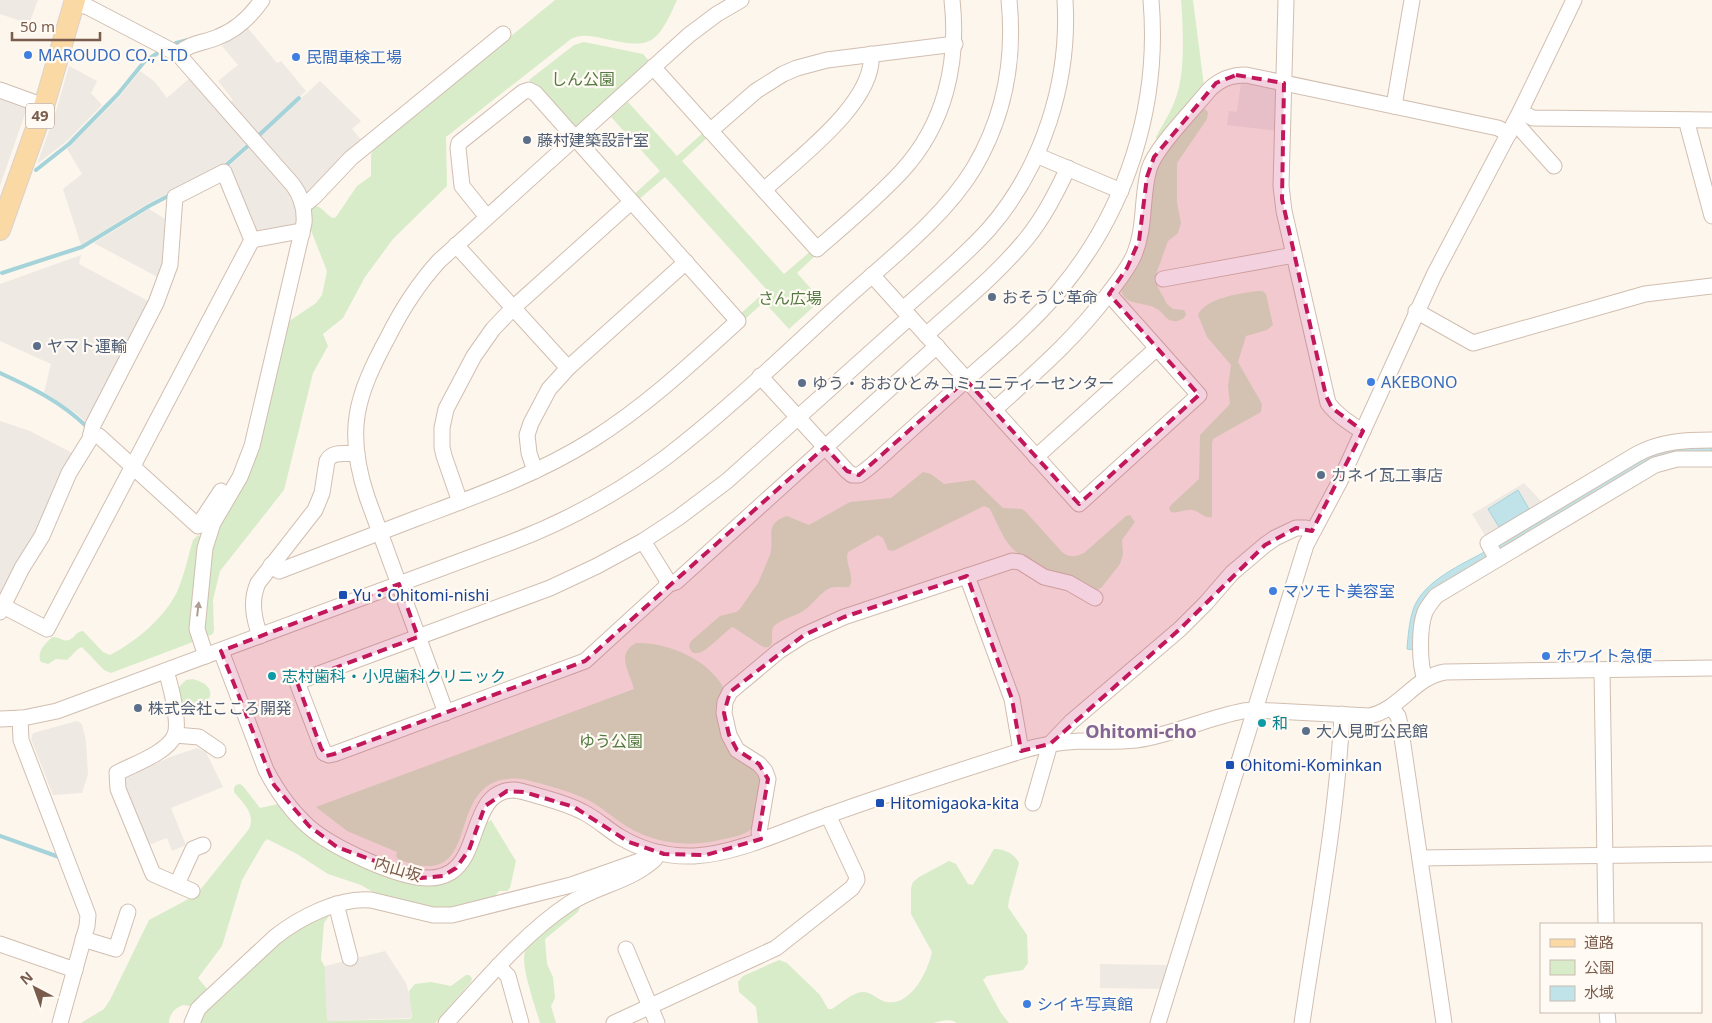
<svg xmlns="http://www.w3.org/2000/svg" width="1712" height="1023" font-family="'Noto Sans','Noto Sans JP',sans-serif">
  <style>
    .industrial { fill: #efe9e4 }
    .green { fill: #d8ecc9 }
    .water { fill: #bfe3e8; stroke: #a5d3da }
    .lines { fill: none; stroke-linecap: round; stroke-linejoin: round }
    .stream { stroke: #a5d3da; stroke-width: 4 }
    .minor-casing { stroke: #d1beb0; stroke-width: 17 }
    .major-casing { stroke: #dad1cd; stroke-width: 22 }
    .minor { stroke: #fff; stroke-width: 15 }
    .major { stroke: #fbd9a5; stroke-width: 20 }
    .oneway { fill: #af9d94 }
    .marked { fill: #c2185b; fill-opacity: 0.2; stroke: #c2185b; stroke-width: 4; stroke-dasharray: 10 6; stroke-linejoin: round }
    .shop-dot { fill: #3f7fe0; stroke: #fffaf3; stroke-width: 2 }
    .service-dot { fill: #5c6f8a; stroke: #fffaf3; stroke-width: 2 }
    .transit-dot { fill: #1a4fb4; stroke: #fffaf3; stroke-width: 2 }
    .culture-dot { fill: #0f9aa8; stroke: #fffaf3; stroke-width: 2 }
    .labels { text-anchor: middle; stroke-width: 4.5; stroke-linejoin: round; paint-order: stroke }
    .shield { fill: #fffaf3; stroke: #a28b7f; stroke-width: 1 }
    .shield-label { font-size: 15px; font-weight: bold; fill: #7a5c4d }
    .shop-label { font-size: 16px; fill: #366cbe; stroke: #fffaf3; text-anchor: start }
    .park-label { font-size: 16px; fill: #537a41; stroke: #fffaf3 }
    .service-label { font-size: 16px; fill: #4e5e75; stroke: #fffaf3; text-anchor: start }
    .transit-label { font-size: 16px; fill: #164399; stroke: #fffaf3; text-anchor: start }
    .culture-label { font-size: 16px; fill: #0d838f; stroke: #fffaf3; text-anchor: start }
    .street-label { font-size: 16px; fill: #7a5c4d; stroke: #fffaf3 }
    .neighbourhood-label { font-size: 18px; font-weight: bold; fill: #846695; stroke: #fffaf3 }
  </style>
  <rect width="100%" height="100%" fill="#fdf6ec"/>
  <!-- industrial -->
  <g class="industrial">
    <polygon points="0,0 38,0 29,24 0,14"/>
    <polygon points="246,26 277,63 281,61 306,91 257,136 228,104 233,100 218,81 238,65 222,46"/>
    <polygon points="69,66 97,81 91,93 102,105 67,141 37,164 57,108"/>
    <polygon points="140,71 155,82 167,98 192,76 249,141 222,166 147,204 81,245 63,189 82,174 67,149 120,96"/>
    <polygon points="320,81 361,121 352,129 363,142 315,188 304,196 258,138"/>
    <polygon points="1241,82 1277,88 1278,131 1227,125 1229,111 1237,112"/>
    <polygon points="0,95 28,105 0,186"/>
    <polygon points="252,145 294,194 299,226 254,234 226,169"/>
    <polygon points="149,209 170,222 161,279 94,243"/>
    <polygon points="81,255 79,264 152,303 89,425 77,414 44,392 51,364 0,341 0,284"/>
    <polygon points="0,421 30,431 76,455 0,604"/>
    <polygon points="1524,483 1545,505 1487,539 1472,514"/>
    <polygon points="77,721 82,724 86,741 88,774 82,793 53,795 31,739 33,733"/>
    <polygon points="197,748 206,752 223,787 171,808 186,845 172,851 167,838 146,846 122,788 122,775 141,766 143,770 170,757"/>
    <polygon points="385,951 406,983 412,1004 411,1018 327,1021 325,966"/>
    <polygon points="1100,964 1169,965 1161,989 1100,988"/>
  </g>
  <!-- green -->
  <g class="green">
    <path d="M 555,0 L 677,0 C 656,47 651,49 601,38 C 590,36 581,34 571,39 L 446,137 L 447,186 L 393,239 L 365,277 L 343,318 L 323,334 L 328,346 L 313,373 L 284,490 L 220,571 L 213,600 L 214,629 L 213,634 L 208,636 L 205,635 L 201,628 L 207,562 L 288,322 L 316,303 L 322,295 L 327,271 L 310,228 L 309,216 L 311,210 L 316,206 C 324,208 326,215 333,218 L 336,217 L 357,186 L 371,176 L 371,154 L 376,147 Z"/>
    <path d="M 1181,0 L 1193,0 L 1204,86 L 1157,141 L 1156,137 C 1164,122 1174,107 1178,91 C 1185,68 1183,24 1181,0 Z"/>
    <polygon points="584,42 643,54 650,62 576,129 571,129 529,80 574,45"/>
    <polygon points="628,102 677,156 705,131 709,136 682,161 784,274 812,250 816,255 797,273 821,300 789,329 764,302 744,320 739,315 767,290 665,177 637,201 632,196 660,171 611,117"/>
    <path d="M 1205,109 L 1208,112 L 1207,119 L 1177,163 L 1177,203 L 1181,223 L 1178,233 L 1168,241 L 1154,280 L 1167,304 L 1173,309 L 1184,310 L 1186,314 L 1184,318 C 1180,320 1177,322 1173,321 C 1165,320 1163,312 1157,309 C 1146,301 1123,307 1121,289 L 1159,160 L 1201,110 Z"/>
    <path d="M 1257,291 L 1262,291 L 1266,294 L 1273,325 L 1267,330 L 1246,336 L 1238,362 L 1262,404 L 1261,412 L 1213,439 L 1212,444 L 1212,517 C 1204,519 1200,511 1192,510 C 1185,509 1178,514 1171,512 L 1169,508 L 1171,505 L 1199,479 L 1200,435 L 1230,404 L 1228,386 L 1231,365 L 1207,337 L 1198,315 C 1205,298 1242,293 1257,291 Z"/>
    <path d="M 923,472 L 931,474 L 944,484 L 974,480 L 1003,508 L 1022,509 L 1026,512 L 1062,552 C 1070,558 1075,557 1084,553 L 1126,516 L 1130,515 L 1135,522 L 1122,540 L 1123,554 L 1120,564 L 1102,587 L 1095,592 C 1066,580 1027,569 1007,542 C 1001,533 996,521 991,511 L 989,508 L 984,506 L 893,551 L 888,550 L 883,538 L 878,535 L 848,552 C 844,563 856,577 849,587 C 843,588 836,586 830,588 C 821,592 814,603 806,609 C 797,616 784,618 775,625 C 767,631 779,650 763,647 L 733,627 C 723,631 695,669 689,646 L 691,641 L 720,616 L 736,612 L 740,609 L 758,583 L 770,555 C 775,537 763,524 787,516 L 809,525 L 850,502 L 891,498 Z"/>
    <path d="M 198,535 L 202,537 L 193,642 L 111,673 L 104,670 L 82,647 L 78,649 L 67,660 L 56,659 L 48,664 L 41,662 C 36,652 46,643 52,637 C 58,636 64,642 69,640 C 75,638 75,632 83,631 L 103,652 L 110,655 C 137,641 163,619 177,592 C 184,576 188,557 193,540 Z"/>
    <path d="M 636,643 C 663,642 698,655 716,677 C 719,681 723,685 724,690 C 724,697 721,706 719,713 L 762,780 C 761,789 756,822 752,828 C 746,835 733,837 724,839 C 691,848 655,844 626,826 C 613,818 602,807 588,800 C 569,791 547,785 527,780 C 517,778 507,778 497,781 C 446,800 481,892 398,859 L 396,856 L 397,852 L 347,831 L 316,807 L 634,689 C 630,672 615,654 636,643 Z"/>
    <path d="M 193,679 C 232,690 195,719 183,707 C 178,703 179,693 178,688 L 186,680 Z"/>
    <path d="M 240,784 L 243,786 L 260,808 L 278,804 C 292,816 304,832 319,843 C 340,858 404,886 429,886 C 442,886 457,878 466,868 C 476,856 480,838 486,823 L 491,820 L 516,861 L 510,888 L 507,891 L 499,891 L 494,897 L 442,912 L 378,895 L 361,885 L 328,874 L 297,854 L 267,839 L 264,842 L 242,880 L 222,946 L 198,978 L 208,990 L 191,1006 L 183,1005 C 175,1008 169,1014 169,1023 L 81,1023 L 104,1009 L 110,1000 L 149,920 L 196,895 L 249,829 C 256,814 243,803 234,792 L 234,788 L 236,785 Z"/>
    <path d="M 994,849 C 1003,848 1015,854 1019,863 L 1009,900 L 1008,907 L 1027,935 L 1028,963 L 1023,970 L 987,976 L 983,980 L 1001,1013 L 1009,1023 L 957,1023 C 949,1018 942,1021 933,1023 L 758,1023 L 756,1007 L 739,992 L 738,982 L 743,976 L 779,960 L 787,963 L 820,995 L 828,1009 L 832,1009 C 841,1003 852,993 862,992 C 872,991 878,1001 887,1002 C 911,1006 928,971 932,952 L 911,914 L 911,888 L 913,882 L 919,877 L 949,861 L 956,864 L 968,884 L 973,885 Z"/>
    <path d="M 578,906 L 580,907 L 578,912 L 545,939 L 547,964 L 553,977 L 555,998 L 551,1006 L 556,1023 L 540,1023 C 536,1008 520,965 525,952 C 530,938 565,915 578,906 Z"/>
    <polygon points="331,913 324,923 321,960 325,967 327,1021 410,1019 412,1017 409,991 415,984 431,982 451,986 466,975 469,975 472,978 471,982 435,1023 196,1023 198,1018 289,933"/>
  </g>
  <!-- water -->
  <g class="water">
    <polygon points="1712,446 1712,453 1688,454 1498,552 1494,546 1640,459 1663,450"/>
    <polygon points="1518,490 1529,509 1499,527 1488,509"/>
    <path d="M 1488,550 L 1491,556 L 1442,585 L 1414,650 L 1407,649 C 1408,636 1409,623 1413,610 C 1422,581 1463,564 1488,550 Z"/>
  </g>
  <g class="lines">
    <!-- stream -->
    <g class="stream">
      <polyline points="176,43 188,40"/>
      <polyline points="257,137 299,98"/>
      <polyline points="223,168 251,143"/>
      <polyline points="36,170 69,144 118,94 144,62 161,51"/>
      <polyline points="2,273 82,247 149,206 172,194"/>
      <path d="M 0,373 C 31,387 61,402 86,426"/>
      <polyline points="0,836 59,857"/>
    </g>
    <defs>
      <g id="minor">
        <path d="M 1286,0 L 1281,186 L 1284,211 L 1328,403 C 1336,414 1351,425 1363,431"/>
        <path d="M 74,3 L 88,7 L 178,54 L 293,185 C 302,197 305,209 304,223 L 252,446 L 240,477 L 213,523 L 205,548 L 197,629 L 206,656"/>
        <path d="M 178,54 C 189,43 204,43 218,37 C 236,30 251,16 262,0"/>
        <path d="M 653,67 L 817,249 C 846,224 876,199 902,171 C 945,124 959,63 952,0"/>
        <polyline points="0,90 44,106"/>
        <polyline points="1394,106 1412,0"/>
        <polyline points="1520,112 1533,118 1712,120"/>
        <polyline points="1688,120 1688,127 1712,216"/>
        <polyline points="1514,124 1520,128 1554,166"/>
        <polyline points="710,131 756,91 783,74 797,68 827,60 955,44"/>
        <polyline points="1036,155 1121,191"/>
        <path d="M 764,190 C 796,160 876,102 871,54"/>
        <polyline points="302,203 308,202 314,197 351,158 503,34"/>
        <polyline points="456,245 568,368"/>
        <polyline points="872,275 1079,504 1199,395 1109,294"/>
        <polyline points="1163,279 1294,255"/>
        <path d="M 903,309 C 932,283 963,258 989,229 C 1043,167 1070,81 1065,0"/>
        <polyline points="1416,311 1473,343 1645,294 1712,286"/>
        <path d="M 926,335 C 960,304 998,274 1027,238 C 1044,217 1056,193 1068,168"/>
        <path d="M 760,376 L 847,471 L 852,475 L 859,475 C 871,467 882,456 893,446 C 914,427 934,409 955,390 C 990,358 1028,328 1059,291 C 1127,210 1160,106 1151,0"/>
        <path d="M 994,410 C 1035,373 1076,338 1109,293 C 1118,281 1128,269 1134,255 C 1146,227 1141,197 1149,169 C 1155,148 1194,109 1209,90 C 1220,79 1231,75 1246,75 L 1498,128 L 1509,134"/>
        <polyline points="91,434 99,436 198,526 221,491"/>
        <polyline points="1036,457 1157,348"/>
        <polyline points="535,471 529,453 527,435 531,423 549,389 568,368 686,262"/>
        <polyline points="460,502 444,456 442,447 442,428 446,409 474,356 493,329 513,308 631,202"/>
        <polyline points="643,541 666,578 667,582 666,587 585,661 334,754 329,755 324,753 297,682 550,588 597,566 643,541 678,518 727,481 910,317"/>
        <path d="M 1497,559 L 1488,543 L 1637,454 C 1662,441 1685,440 1712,440"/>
        <path d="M 271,565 L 279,571 C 326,553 373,535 420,517 C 479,495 538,474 592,440 C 646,406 692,363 738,321 L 535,93 L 529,90 L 523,92 L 459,143 L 458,148 L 462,186 L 487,217"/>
        <polyline points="967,576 1012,699 1021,751"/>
        <polyline points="667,585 676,582 937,346"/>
        <polyline points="3,606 47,629 252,240 295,232 302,234"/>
        <polyline points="0,612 22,568 42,536 69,473 90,439 93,425 156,303 170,265 175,197 224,172 252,240"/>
        <path d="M 260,636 C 254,619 250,601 258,583 L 315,510 L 322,493 L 327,461 C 333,450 346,455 357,453"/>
        <path d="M 221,651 L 266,770 C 277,791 291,811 309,827 C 332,847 399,879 430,878 C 437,878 444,876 451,872 C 481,853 471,789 515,790 C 524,791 533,795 542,797 C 556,801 570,805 583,812 C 597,819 607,829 620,837 C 642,850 668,857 694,856 C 737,854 785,830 826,816 C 890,793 955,772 1021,751 C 1040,745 1060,742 1080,741 C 1099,741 1117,742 1136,740 C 1173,735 1206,718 1243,711 L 1254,710 L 1369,716 C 1400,710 1414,677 1445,672 L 1712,668"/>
        <polyline points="1602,670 1606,924"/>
        <path d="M 166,671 C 170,684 173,695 175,709 C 176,717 178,727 175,735 C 167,753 134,764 117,773 L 118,789 L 153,874 L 192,891"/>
        <path d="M 1425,679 C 1419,664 1419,627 1425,612 C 1428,606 1432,601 1436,596 L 1655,465 L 1677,459 L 1712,459"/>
        <polyline points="1391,707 1398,716 1400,724 1444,1023"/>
        <path d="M 446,713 L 367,497 C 345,431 356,396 388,337 C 402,309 418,284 439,261 L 689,35 L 717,14 L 741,0"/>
        <polyline points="20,718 21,740 88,915 87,926 60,1023"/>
        <path d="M 0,719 L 23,718 L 57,711 L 512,542 C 567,521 618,493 665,458 C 728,410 785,354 843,301 C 887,261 943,219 974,168 C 1004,117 1015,59 1009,0"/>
        <polyline points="175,735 199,737 218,750"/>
        <polyline points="1033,803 1050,744 1071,722 1180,629 1206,603 1232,573 1265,545 1275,538 1296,528 1306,528 1312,531"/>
        <polyline points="761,839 759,832 768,779 765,771 759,764 737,750 729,735 724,713 725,702 730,692 779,651 804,635 844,617 1012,561 1020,562 1044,577 1069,583 1095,598"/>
        <polyline points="1420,858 1712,854"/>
        <polyline points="177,884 193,849 203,845"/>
        <polyline points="336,904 350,958"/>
        <polyline points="83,939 116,949 128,912"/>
        <polyline points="0,944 75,970"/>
        <polyline points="626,949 657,1023"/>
        <polyline points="498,966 508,976 521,1023"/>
        <polyline points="1607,1012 1608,1023"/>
        <path d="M 192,1023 L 198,1009 L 204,1003 L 275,937 C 299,918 339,897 371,900 L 433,915 L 452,915 L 571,885 L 662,853"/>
        <path d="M 446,1023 C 483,983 524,933 570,903 C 598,885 630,882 655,859"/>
        <polyline points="614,1023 776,948 852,888 857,880 856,875 828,815"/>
        <polyline points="1158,1023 1306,545 1340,481 1434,275 1520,112 1574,0"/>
        <path d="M 1302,1023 C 1317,920 1337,818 1342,714"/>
      </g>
      <polyline id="major" points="0,230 44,106 75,0"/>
    </defs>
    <!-- minor casing -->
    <use href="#minor" class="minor-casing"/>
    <!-- major casing -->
    <use href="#major" class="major-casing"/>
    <!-- minor -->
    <use href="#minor" class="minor"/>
    <!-- major -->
    <use href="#major" class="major"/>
  </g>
  <!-- one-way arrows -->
  <defs><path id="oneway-solid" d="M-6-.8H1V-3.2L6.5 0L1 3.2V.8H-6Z" transform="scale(1.25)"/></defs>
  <use class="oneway" href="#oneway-solid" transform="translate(198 609) rotate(-83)"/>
  <!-- marked area -->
  <path class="marked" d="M 1236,75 L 1284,83 L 1282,199 L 1326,396 L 1332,408 L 1363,431 L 1312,531 L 1296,528 L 1265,545 L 1180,629 L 1050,744 L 1021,751 L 1012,699 L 967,576 L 844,617 L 804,635 L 730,692 L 724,713 L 729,735 L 737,750 L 759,764 L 768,779 L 759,832 L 761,839 L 706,855 L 664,854 L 629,842 L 574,807 L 524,792 L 507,791 L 485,806 L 469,850 L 456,868 L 443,876 L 421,878 L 337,847 L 309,826 L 274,785 L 221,651 L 399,584 L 418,637 L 297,682 L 321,748 L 326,756 L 334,754 L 585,661 L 825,447 L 847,471 L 859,475 L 966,380 L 1079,504 L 1199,395 L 1109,294 L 1127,268 L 1139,241 L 1147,177 L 1154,157 L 1216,83 Z"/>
  <!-- markers -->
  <g class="shop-dot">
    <circle cx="28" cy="55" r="5"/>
    <circle cx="296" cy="57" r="5"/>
    <circle cx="1371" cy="382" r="5"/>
    <circle cx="1273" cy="591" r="5"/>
    <circle cx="1546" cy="656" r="5"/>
    <circle cx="1027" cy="1004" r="5"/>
  </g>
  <g class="service-dot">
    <circle cx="527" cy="140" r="5"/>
    <circle cx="992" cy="297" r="5"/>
    <circle cx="37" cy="346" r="5"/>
    <circle cx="802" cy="383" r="5"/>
    <circle cx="1321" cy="475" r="5"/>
    <circle cx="138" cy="708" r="5"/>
    <circle cx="1306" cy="731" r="5"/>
  </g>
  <g class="transit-dot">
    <rect x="338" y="590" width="10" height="10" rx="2.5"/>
    <rect x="1225" y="760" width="10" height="10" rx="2.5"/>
    <rect x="875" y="798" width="10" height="10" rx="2.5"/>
  </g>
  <g class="culture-dot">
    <circle cx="272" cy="676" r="5"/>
    <circle cx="1262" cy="723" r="5"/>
  </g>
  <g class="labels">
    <!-- shield labels -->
    <rect class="shield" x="26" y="103.5" width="28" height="25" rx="4"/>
    <g class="shield-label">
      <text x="40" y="121">49</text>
    </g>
    <!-- shop labels -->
    <g class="shop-label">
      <text x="38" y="61">MAROUDO CO., LTD</text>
      <text x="306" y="63">民間車検工場</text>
      <text x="1381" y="388">AKEBONO</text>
      <text x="1283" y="597">マツモト美容室</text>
      <text x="1556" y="662">ホワイト急便</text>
      <text x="1037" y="1010">シイキ写真館</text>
    </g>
    <!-- park labels -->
    <g class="park-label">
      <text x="583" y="85">しん公園</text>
      <text x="790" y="304">さん広場</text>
      <text x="611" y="747">ゆう公園</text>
    </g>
    <!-- service labels -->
    <g class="service-label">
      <text x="537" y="146">藤村建築設計室</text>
      <text x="1002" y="303">おそうじ革命</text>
      <text x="47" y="352">ヤマト運輸</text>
      <text x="812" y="389">ゆう・おおひとみコミュニティーセンター</text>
      <text x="1331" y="481">カネイ瓦工事店</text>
      <text x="148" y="714">株式会社こころ開発</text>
      <text x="1316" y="737">大人見町公民館</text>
    </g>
    <!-- transit labels -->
    <g class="transit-label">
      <text x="353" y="601">Yu・Ohitomi-nishi</text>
      <text x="1240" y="771">Ohitomi-Kominkan</text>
      <text x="890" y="809">Hitomigaoka-kita</text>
    </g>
    <!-- culture labels -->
    <g class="culture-label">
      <text x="282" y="682">志村歯科・小児歯科クリニック</text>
      <text x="1272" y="729">和</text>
    </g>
    <!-- street labels -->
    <g class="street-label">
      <text transform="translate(398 869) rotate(17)" y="6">内山坂</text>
    </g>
    <!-- neighbourhood labels -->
    <g class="neighbourhood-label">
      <text x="1141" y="738">Ohitomi-cho</text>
    </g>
  </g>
  <!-- legend -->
  <rect x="1540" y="923" width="162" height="90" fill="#fffaf3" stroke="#cabbb1"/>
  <rect x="1550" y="939" width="25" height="8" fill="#fbd9a5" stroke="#cabbb1"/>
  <text x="1584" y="948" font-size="15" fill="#7a5c4d">道路</text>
  <rect x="1550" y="960" width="25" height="15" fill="#d8ecc9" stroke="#cabbb1"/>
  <text x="1584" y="973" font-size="15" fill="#7a5c4d">公園</text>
  <rect x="1550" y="986" width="25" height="15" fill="#bfe3e8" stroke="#cabbb1"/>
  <text x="1584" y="998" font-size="15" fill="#7a5c4d">水域</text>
  <!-- north arrow -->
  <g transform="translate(35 988) rotate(319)" stroke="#fffaf3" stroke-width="4" paint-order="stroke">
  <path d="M0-4L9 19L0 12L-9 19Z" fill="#7a5c4d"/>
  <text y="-8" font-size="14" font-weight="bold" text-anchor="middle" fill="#7a5c4d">N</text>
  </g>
  <!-- scale -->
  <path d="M12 32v8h88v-8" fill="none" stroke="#7a5c4d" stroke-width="2.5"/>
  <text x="20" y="32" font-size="15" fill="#7a5c4d" stroke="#fffaf3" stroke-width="4" paint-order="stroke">50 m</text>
</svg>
